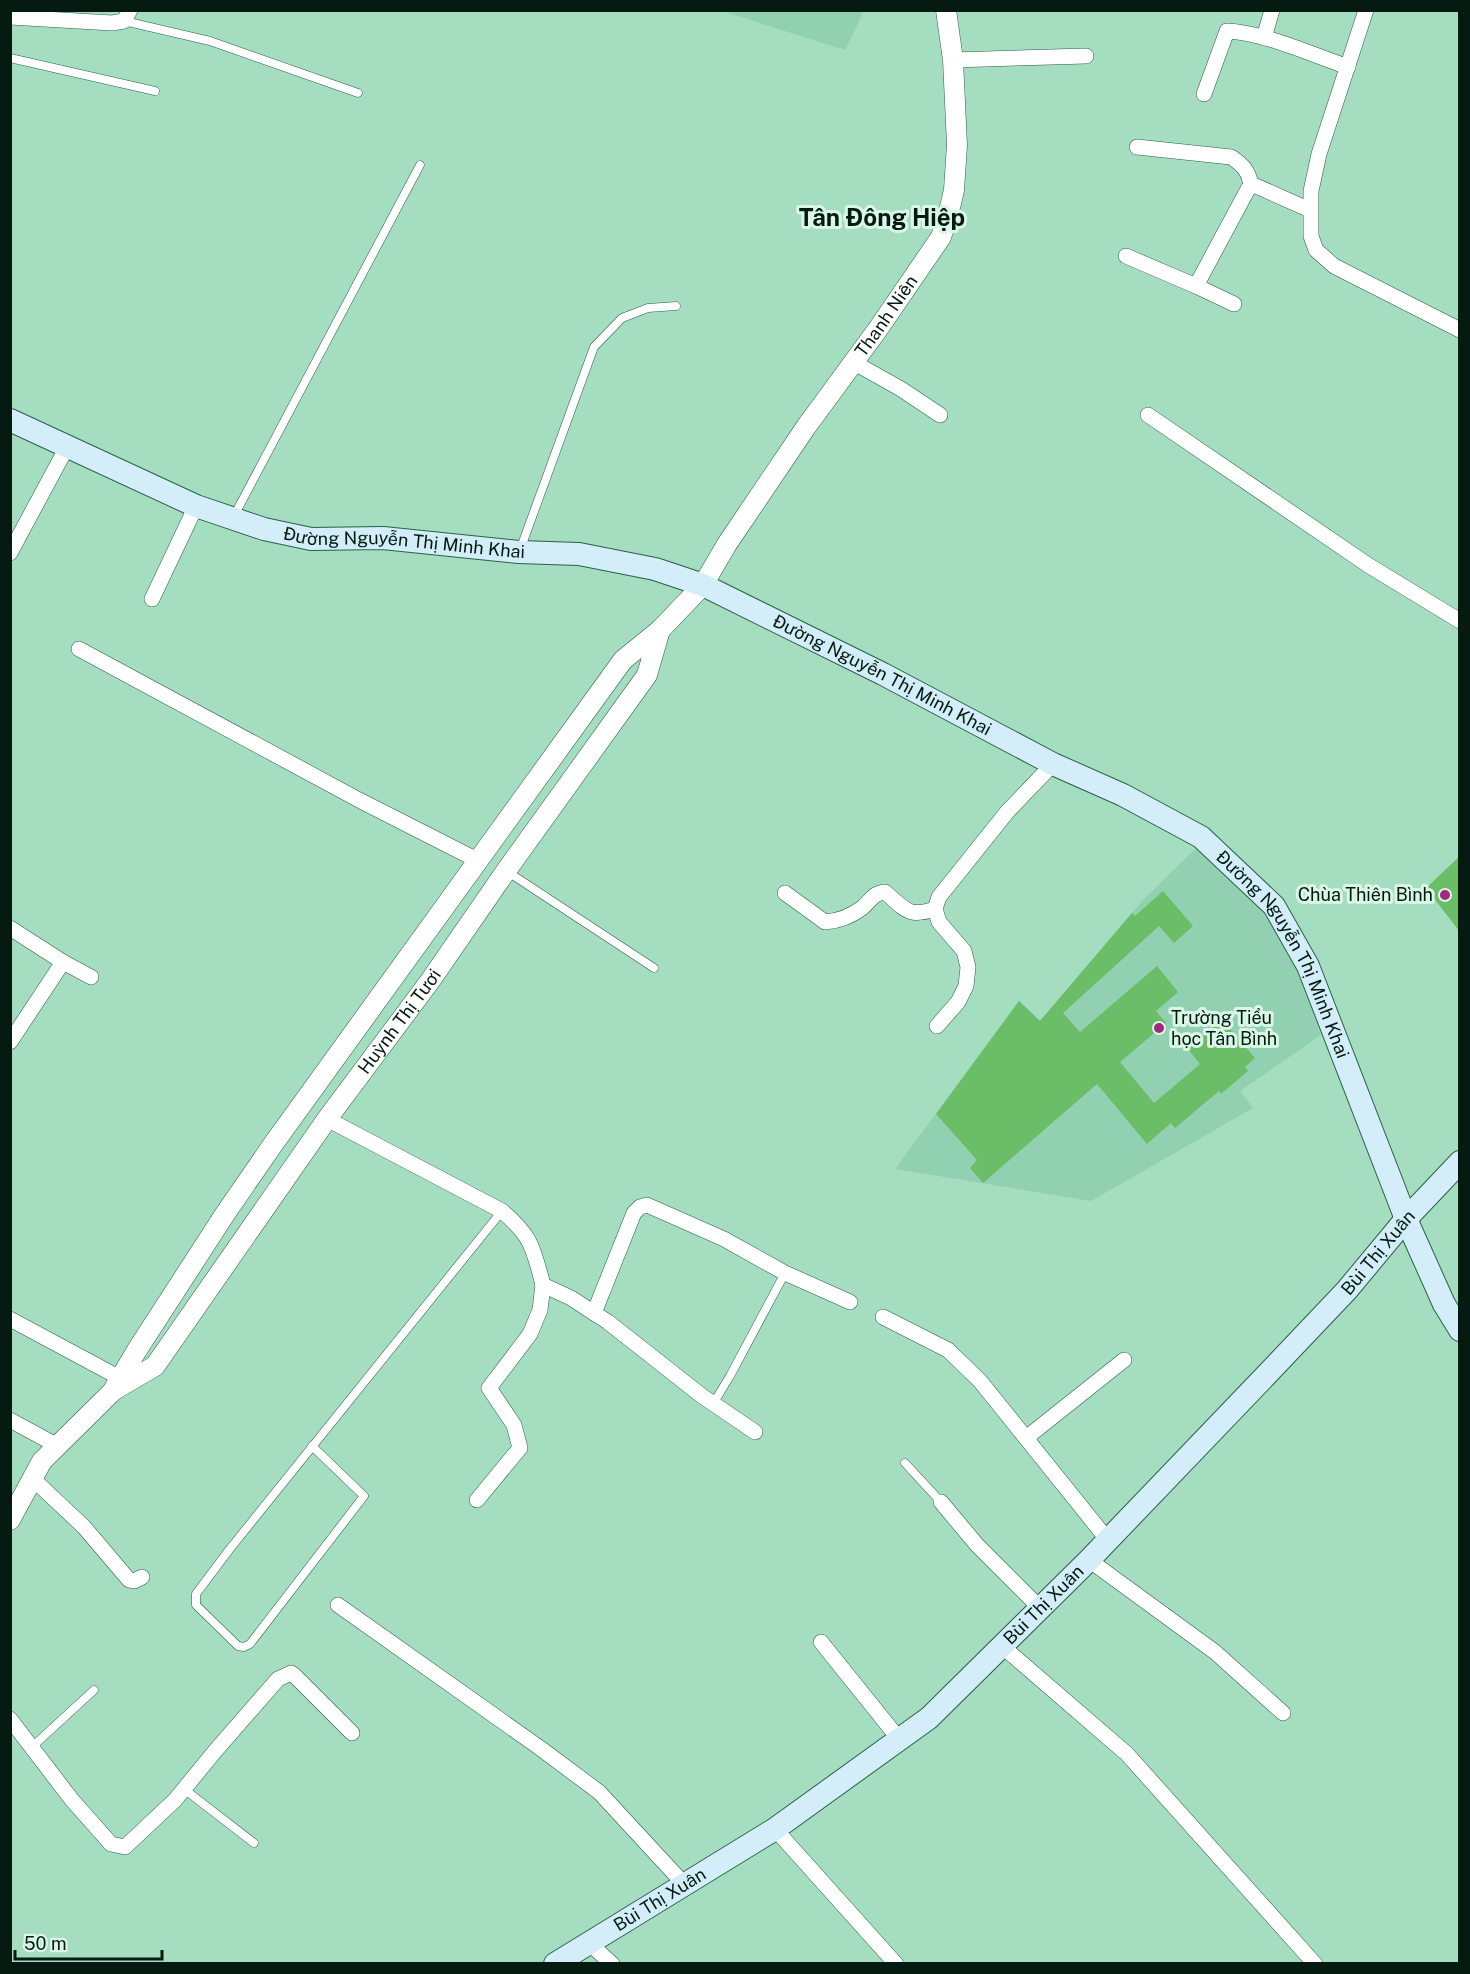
<svg xmlns="http://www.w3.org/2000/svg" width="1470" height="1974" font-family="'Public Sans',sans-serif">
  <style>
    .built { fill: #91d1b2 }
    .building { fill: #6cbd67 }
    .lines { fill: none; stroke-linecap: round; stroke-linejoin: round }
    .service-casing { stroke: #296048; stroke-width: 9 }
    .minor-casing { stroke: #296048; stroke-width: 16 }
    .tertiary-casing { stroke: #296048; stroke-width: 21 }
    .secondary-casing { stroke: #296048; stroke-width: 24 }
    .service { stroke: #fff; stroke-width: 8 }
    .minor { stroke: #fff; stroke-width: 15 }
    .tertiary { stroke: #fff; stroke-width: 20 }
    .secondary { stroke: #d3eef8; stroke-width: 22 }
    .poi-dot { fill: #a2287e; stroke: #daf6e7; stroke-width: 2 }
    .labels { text-anchor: middle; stroke-width: 6; stroke-linejoin: round; paint-order: stroke }
    .street-label { font-size: 18px; fill: #051b11; stroke: #daf6e7 }
    .poi-label { font-size: 18px; fill: #051b11; stroke: #daf6e7; text-anchor: end }
    .district-label { font-size: 24px; font-weight: bold; fill: #051b11; stroke: #daf6e7 }
  </style>
  <rect width="100%" height="100%" fill="#a4ddc0"/>
  <!-- built -->
  <g class="built">
    <polygon points="722,11 864,10 864,11 845,50"/>
    <polygon points="1196,848 1265,912 1299,972 1321,1035 1240,1091 1253,1108 1091,1201 895,1169 1019,1001 1040,1021 1142,901"/>
  </g>
  <!-- building -->
  <g class="building">
    <polygon points="1460,856 1460,932 1426,888"/>
    <polygon points="1163,891 1193,926 1174,943 1159,926 1063,1013 1080,1032 1157,966 1178,992 1156,1011 1166,1023 1120,1062 1154,1103 1200,1064 1188,1049 1222,1020 1255,1058 1245,1067 1248,1071 1221,1094 1219,1091 1175,1128 1171,1123 1147,1144 1097,1084 983,1183 970,1168 977,1160 936,1114 1019,1001 1040,1021 1132,913 1135,916"/>
  </g>
  <g class="lines">
    <defs>
      <g id="service">
        <polyline points="124,21 210,41 358,93"/>
        <polyline points="10,58 155,91"/>
        <polyline points="234,516 420,165"/>
        <polyline points="520,550 594,347 622,318 648,308 676,306"/>
        <polyline points="508,872 654,968"/>
        <polyline points="713,1404 730,1376 785,1273"/>
        <polyline points="312,1446 364,1496 250,1644 244,1647 238,1646 196,1605 196,1594 229,1550 502,1211"/>
        <polyline points="905,1463 941,1502"/>
        <polyline points="32,1747 94,1690"/>
        <polyline points="184,1789 254,1843"/>
      </g>
      <g id="minor">
        <polyline points="1366,10 1319,154 1311,191 1311,236 1316,250 1334,266 1460,330"/>
        <polyline points="10,17 112,23 124,21 130,10"/>
        <polyline points="1264,38 1272,10"/>
        <polyline points="953,60 1086,56"/>
        <path d="M 1204,94 L 1227,31 C 1262,32 1313,55 1348,67"/>
        <path d="M 1137,147 L 1231,157 C 1243,165 1249,171 1251,186"/>
        <polyline points="1126,256 1196,286"/>
        <polyline points="1234,304 1196,286 1248,189 1251,186 1256,186 1310,210"/>
        <polyline points="853,362 901,389 940,415"/>
        <polyline points="1148,415 1368,565 1460,621"/>
        <polyline points="10,553 67,447"/>
        <polyline points="152,599 196,506"/>
        <polyline points="79,649 359,800 477,860"/>
        <path d="M 785,893 L 825,922 C 839,921 850,917 862,908 C 872,900 871,894 885,892 C 905,909 908,918 935,909"/>
        <polyline points="10,928 63,962 10,1042"/>
        <polyline points="63,962 91,977"/>
        <polyline points="937,1026 958,1002 966,986 968,967 964,951 939,922 935,909 939,897 1007,812 1053,764"/>
        <path d="M 327,1119 L 502,1211 C 532,1237 533,1247 543,1285 L 571,1298 L 594,1313 L 634,1213 L 640,1207 L 647,1205 L 724,1239 L 785,1273 L 850,1302"/>
        <polyline points="594,1313 608,1322 702,1396 755,1432"/>
        <polyline points="883,1317 948,1350 980,1381 1107,1539"/>
        <polyline points="10,1319 120,1378"/>
        <polyline points="10,1420 58,1446"/>
        <polyline points="1026,1438 1124,1360"/>
        <polyline points="33,1479 84,1527 129,1580 134,1581 142,1577"/>
        <polyline points="477,1500 520,1448 514,1425 489,1388 530,1334 540,1310 543,1285"/>
        <polyline points="941,1502 977,1545 1040,1608"/>
        <polyline points="1089,1560 1215,1652 1283,1713"/>
        <polyline points="338,1605 540,1748 599,1792 684,1884"/>
        <polyline points="821,1642 899,1739"/>
        <polyline points="1002,1646 1127,1754 1315,1964"/>
        <polyline points="10,1719 72,1800 111,1844 125,1847 175,1800 216,1750 278,1679 291,1673 294,1675 352,1733"/>
        <polyline points="775,1829 896,1964"/>
        <polyline points="589,1943 612,1964"/>
      </g>
      <g id="tertiary">
        <path id="s1" d="M 114,1390 L 155,1366 L 327,1119 L 430,981 L 506,871 L 647,675 L 660,630"/>
        <path id="s2" d="M 10,1520 L 42,1461 L 112,1392 L 137,1350 L 225,1214 L 274,1143 L 623,660 L 660,630 L 703,585 L 727,544 L 806,427 L 878,329 L 941,237 L 948,216 L 954,190 L 957,145 L 953,60 L 946,10"/>
      </g>
      <g id="secondary">
        <path id="s3" d="M 10,420 L 196,506 L 264,529 L 311,539 L 383,538 L 519,552 L 579,554 L 655,569 L 703,585 L 883,674 L 1053,764 L 1123,795 L 1201,837 L 1274,906 L 1308,966 L 1406,1219 L 1444,1304 L 1460,1330"/>
        <path id="s4" d="M 555,1964 L 775,1829 L 929,1718 L 1089,1560 L 1272,1369 L 1347,1290 L 1406,1219 L 1460,1162"/>
      </g>
    </defs>
    <!-- service casing -->
    <use href="#service" class="service-casing"/>
    <!-- minor casing -->
    <use href="#minor" class="minor-casing"/>
    <!-- tertiary casing -->
    <use href="#tertiary" class="tertiary-casing"/>
    <!-- secondary casing -->
    <use href="#secondary" class="secondary-casing"/>
    <!-- service -->
    <use href="#service" class="service"/>
    <!-- minor -->
    <use href="#minor" class="minor"/>
    <!-- tertiary -->
    <use href="#tertiary" class="tertiary"/>
    <!-- secondary -->
    <use href="#secondary" class="secondary"/>
  </g>
  <!-- markers -->
  <g class="poi-dot">
    <circle cx="1445" cy="895" r="6"/>
    <circle cx="1159" cy="1028" r="6"/>
  </g>
  <g class="labels">
    <!-- street labels -->
    <g class="street-label">
      <text dy="6" stroke="none"><textPath href="#s2" startOffset="1494">Thanh Niên</textPath></text>
      <text dy="6" stroke="none"><textPath href="#s3" startOffset="418">Đường Nguyễn Thị Minh Khai</textPath></text>
      <text dy="6" stroke="none"><textPath href="#s3" startOffset="922">Đường Nguyễn Thị Minh Khai</textPath></text>
      <text dy="6" stroke="none"><textPath href="#s3" startOffset="1426">Đường Nguyễn Thị Minh Khai</textPath></text>
      <text dy="6" stroke="none"><textPath href="#s1" startOffset="470">Huỳnh Thị Tươi</textPath></text>
      <text dy="6" stroke="none"><textPath href="#s4" startOffset="1095">Bùi Thị Xuân</textPath></text>
      <text dy="6" stroke="none"><textPath href="#s4" startOffset="609">Bùi Thị Xuân</textPath></text>
      <text dy="6" stroke="none"><textPath href="#s4" startOffset="123">Bùi Thị Xuân</textPath></text>
    </g>
    <!-- poi labels -->
    <g class="poi-label">
      <text x="1433" y="901">Chùa Thiên Bình</text>
      <text x="1171" y="1024" text-anchor="start">Trường Tiểu<tspan x="1171" dy="21">học Tân Bình</tspan></text>
    </g>
    <!-- district labels -->
    <g class="district-label">
      <text x="882" y="226">Tân Đông Hiệp</text>
    </g>
  </g>
  <!-- border -->
  <rect width="1470" height="1974" fill="none" stroke="#051b11" stroke-width="24"/>
  <!-- scale -->
  <path d="M15 1950v9h147v-9" fill="none" stroke="#051b11" stroke-width="3"/>
  <text x="24" y="1950" font-size="18" fill="#051b11" stroke="#daf6e7" stroke-width="4.5" paint-order="stroke">50 m</text>
</svg>
